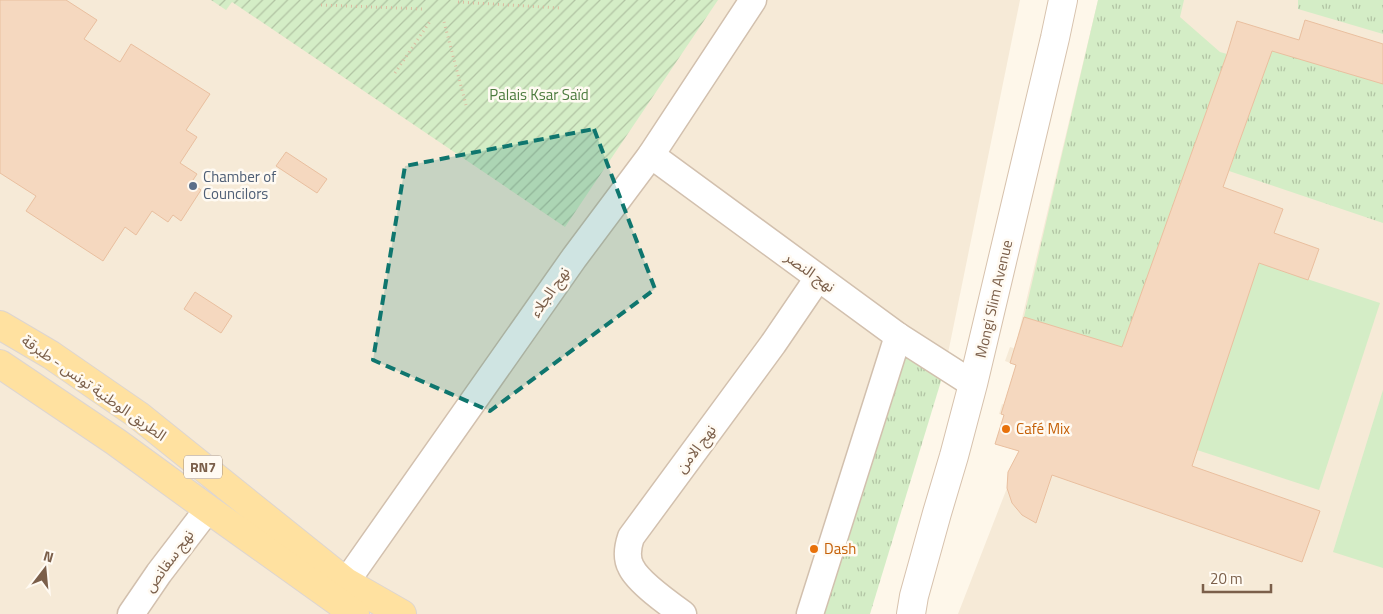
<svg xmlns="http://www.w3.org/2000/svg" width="1383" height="614" font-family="'Titillium Web','Noto Sans Arabic',sans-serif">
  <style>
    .residential { fill: #f6ead7 }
    .grass { fill: url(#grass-tufts) }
    .garden { fill: url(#garden-furrows) }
    .pitch { fill: #d4edc6 }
    .building { fill: #f5d8bf; stroke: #e9bf9f }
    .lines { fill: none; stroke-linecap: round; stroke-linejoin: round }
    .minor-casing { stroke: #d2c0ae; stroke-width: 29 }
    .secondary-casing { stroke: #d7c2ad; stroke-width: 30 }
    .primary-casing { stroke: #ddd5d0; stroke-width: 30 }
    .path { stroke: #dbbba1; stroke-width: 3; stroke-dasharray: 1 4; stroke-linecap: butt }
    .minor { stroke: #fff; stroke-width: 26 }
    .secondary { stroke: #fff; stroke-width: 28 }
    .primary { stroke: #ffe1a0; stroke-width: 28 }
    .marked { fill: #0f766e; fill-opacity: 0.2; stroke: #0f766e; stroke-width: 4; stroke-dasharray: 10 6; stroke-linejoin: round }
    .service-dot { fill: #5c6f8a; stroke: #fffaf2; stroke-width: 2 }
    .food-dot { fill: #e8710a; stroke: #fffaf2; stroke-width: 2 }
    .labels { text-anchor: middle; stroke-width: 5; stroke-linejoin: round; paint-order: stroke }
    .shield { fill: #fffaf2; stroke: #a38e7c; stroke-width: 1 }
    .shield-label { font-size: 14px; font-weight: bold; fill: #7b5f4a }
    .park-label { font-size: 15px; fill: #4c7b3e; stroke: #fffaf2 }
    .service-label { font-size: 15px; fill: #4e5e75; stroke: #fffaf2; text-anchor: start }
    .street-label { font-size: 15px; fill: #7b5f4a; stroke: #fffaf2 }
    .food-label { font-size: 15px; fill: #c56008; stroke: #fffaf2; text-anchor: start }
  </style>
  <defs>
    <pattern id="grass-tufts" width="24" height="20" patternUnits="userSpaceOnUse" patternTransform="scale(1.25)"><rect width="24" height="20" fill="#d4edc6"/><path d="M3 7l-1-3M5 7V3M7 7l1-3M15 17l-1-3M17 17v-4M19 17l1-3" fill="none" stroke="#b1c3a3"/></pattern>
    <pattern id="garden-furrows" width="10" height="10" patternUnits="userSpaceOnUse" patternTransform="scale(1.25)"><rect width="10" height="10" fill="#d4edc6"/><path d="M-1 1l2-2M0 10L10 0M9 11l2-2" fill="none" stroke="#b1c3a3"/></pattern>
  </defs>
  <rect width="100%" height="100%" fill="#fef7ea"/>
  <!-- residential -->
  <g class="residential">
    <polygon points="0,0 1020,0 945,368 822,614 0,614"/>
    <polygon points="1098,0 1383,0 1383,614 958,614 1007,488 1008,472 1016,457 1021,452 995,444 1004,415 999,414 1002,404 1016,409 1022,386 1011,382 1016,365 1005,361 1010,347 1051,360 1055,346 1018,335"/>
  </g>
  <!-- grass -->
  <g class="grass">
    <polygon points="1098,0 1184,0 1180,17 1220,52 1227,54 1122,347 1024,317"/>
    <polygon points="1298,0 1383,0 1383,34 1298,9"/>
    <polygon points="1272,50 1383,84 1383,223 1229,171"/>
    <polygon points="904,345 945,368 870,614 822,614"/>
  </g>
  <!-- garden -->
  <polygon class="garden" points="211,0 718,0 565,227 232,2 226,10"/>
  <!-- pitch -->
  <g class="pitch">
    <polygon points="1259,263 1380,303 1319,490 1197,450"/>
    <polygon points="1383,390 1383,568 1333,552"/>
  </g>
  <!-- building -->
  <g class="building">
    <polygon points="0,0 66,0 97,20 84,39 120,62 131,44 210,94 186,130 197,137 180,163 197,174 191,183 201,190 181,221 173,215 168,222 152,211 136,235 125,227 103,261 26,211 36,196 0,173"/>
    <polygon points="1305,20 1383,44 1383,84 1272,51 1223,187 1283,209 1274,233 1319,249 1308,280 1259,263 1192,466 1320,511 1302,562 1052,475 1036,523 1022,515 1012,503 1007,488 1008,472 1019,451 995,444 1004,415 1001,414 1016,365 1010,363 1024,317 1122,347 1227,54 1237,21 1299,40"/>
    <polygon points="286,152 327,179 317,193 276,166"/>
    <polygon points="195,292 232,316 221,333 184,309"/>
  </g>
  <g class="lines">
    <defs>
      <g id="minor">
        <polyline points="651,155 898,336 973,384"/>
        <polyline points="346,582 574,258 651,155 753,0"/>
        <polyline points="131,614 159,573 208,509"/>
        <path d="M 683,614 C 669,604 638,582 631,567 C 626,558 628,546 631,537 L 773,344 L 818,278"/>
        <polyline points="810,614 898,336"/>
      </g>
      <polyline id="secondary" points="911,614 914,596 937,513 954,456 973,384 1055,38 1063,0"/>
      <g id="primary">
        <polyline points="0,325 51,355 138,415 346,582 402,614"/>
        <polyline points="0,364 116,442 208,509 355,614"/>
      </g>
    </defs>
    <!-- minor casing -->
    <use href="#minor" class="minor-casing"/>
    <!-- secondary casing -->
    <use href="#secondary" class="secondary-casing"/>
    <!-- primary casing -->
    <use href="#primary" class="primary-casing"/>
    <!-- path -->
    <g class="path">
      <polyline points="458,2 560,8"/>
      <polyline points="321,5 424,9"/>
      <polyline points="444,22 466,105"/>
      <polyline points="395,73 431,20"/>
    </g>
    <!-- minor -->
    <use href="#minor" class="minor"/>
    <!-- secondary -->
    <use href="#secondary" class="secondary"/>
    <!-- primary -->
    <use href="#primary" class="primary"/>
  </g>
  <!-- marked area -->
  <path class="marked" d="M 594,129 L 655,289 L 490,411 L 373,360 L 405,166 Z"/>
  <!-- markers -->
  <circle class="service-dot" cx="193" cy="186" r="5"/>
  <g class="food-dot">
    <circle cx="1006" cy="429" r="5"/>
    <circle cx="814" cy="549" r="5"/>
  </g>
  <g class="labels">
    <!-- shield labels -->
    <rect class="shield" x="184" y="455.5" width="38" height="23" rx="4"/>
    <g class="shield-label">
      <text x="203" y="472">RN7</text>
    </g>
    <!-- park labels -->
    <g class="park-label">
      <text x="539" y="100">Palais Ksar Saïd</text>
    </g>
    <!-- service labels -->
    <g class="service-label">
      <text x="203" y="182">Chamber of<tspan x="203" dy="17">Councilors</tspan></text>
    </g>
    <!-- street labels -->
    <g class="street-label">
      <text transform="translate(810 272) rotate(36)" y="5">نهج النصر</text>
      <text transform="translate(550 292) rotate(-55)" y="5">نهج الجلاء</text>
      <text transform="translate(994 299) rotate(-77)" y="5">Mongi Slim Avenue</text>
      <text transform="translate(94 388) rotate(35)" y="5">الطريق الوطنية تونس - طبرقة</text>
      <text transform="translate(696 449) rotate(-53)" y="5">نهج الامن</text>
      <text transform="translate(169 561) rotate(-54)" y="5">نهج سقانص</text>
    </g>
    <!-- food labels -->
    <g class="food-label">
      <text x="1016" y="434">Café Mix</text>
      <text x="824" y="554">Dash</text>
    </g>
  </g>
  <!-- north arrow -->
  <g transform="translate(45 569) rotate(16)" stroke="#fffaf2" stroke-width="4" paint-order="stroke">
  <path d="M0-4L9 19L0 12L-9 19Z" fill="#7b5f4a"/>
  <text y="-8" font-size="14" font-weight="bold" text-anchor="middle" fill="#7b5f4a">N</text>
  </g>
  <!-- scale -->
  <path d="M1203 584v8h68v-8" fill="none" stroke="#7b5f4a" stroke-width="2.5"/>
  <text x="1210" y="584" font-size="15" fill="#7b5f4a" stroke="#fffaf2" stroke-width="4" paint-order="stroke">20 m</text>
</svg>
